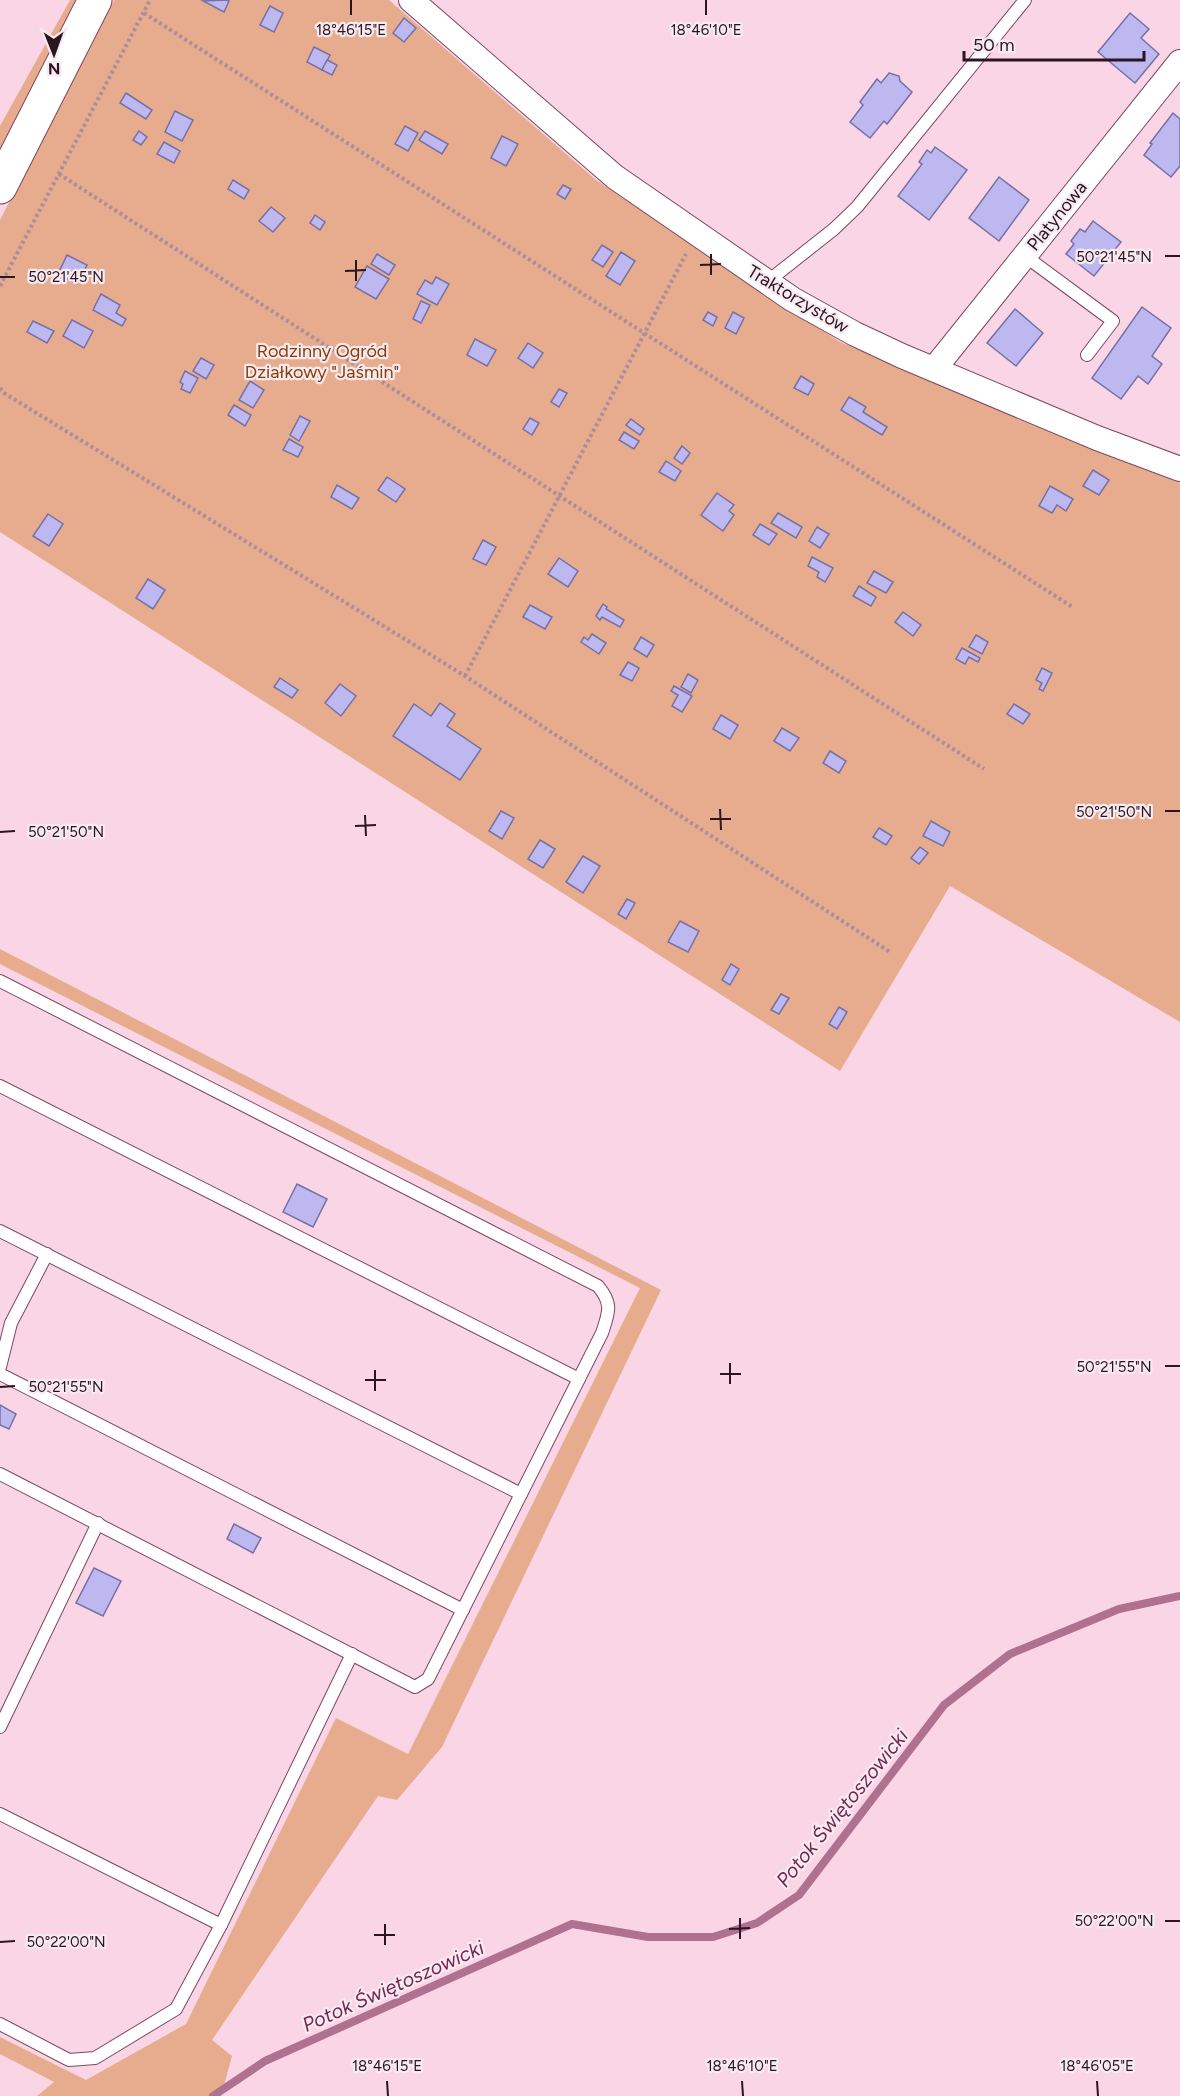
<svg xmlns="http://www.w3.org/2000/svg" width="1180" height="2096" font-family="Figtree,sans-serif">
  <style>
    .green { fill: #e7ac8d }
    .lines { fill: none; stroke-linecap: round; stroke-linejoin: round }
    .stream { stroke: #b07190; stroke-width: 8 }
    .building { fill: #bdb8f0; stroke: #7770a4; stroke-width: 1.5 }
    .lane-casing { stroke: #7c4862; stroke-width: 14 }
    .street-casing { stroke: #7c4862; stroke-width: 26 }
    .primary-casing { stroke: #7c4862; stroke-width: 35 }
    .path { stroke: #ac8d9c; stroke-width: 4; stroke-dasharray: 3 3; stroke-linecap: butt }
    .lane { stroke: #fff; stroke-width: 12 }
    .street { stroke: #fff; stroke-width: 24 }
    .primary { stroke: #fff; stroke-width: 33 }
    .ticks { fill: none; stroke: #2b1520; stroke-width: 2 }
    .labels { text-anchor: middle; stroke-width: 4.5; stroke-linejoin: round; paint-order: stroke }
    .street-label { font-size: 18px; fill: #2b1520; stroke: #f7eaf0 }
    .park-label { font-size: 18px; fill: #883d05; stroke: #f7eaf0 }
    .water-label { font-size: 20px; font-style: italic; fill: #742752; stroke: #f7eaf0 }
    .ticks-label { font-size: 15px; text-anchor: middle; fill: #2b1520; stroke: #f7eaf0; stroke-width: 4.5; stroke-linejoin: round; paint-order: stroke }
  </style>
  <rect width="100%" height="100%" fill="#fad5e6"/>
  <!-- green -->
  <g class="green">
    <polygon points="70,0 83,0 0,157 0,126"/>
    <polygon points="114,0 389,0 596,180 840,342 1180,483 1180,1022 950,886 840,1071 0,532 0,220"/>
    <polygon points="0,949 661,1290 442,1747 397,1800 378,1796 212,2040 232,2056 221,2096 37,2096 54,2082 0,2054 0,2037 86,2080 186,2024 336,1718 408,1754 640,1288 0,964"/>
  </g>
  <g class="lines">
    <!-- stream -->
    <polyline class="stream" points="213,2096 265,2061 572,1924 648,1937 713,1937 757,1923 799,1895 944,1705 1010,1654 1119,1609 1180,1596"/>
  </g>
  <!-- building -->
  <g class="building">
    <polygon points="227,0 229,1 224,12 203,1"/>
    <polygon points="270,6 283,13 274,32 260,25"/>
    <polygon points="1130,13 1149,29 1141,38 1159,54 1135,83 1098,52"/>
    <polygon points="404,18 416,28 404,42 393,33"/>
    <polygon points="314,47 330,55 322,70 307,62"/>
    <polygon points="327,60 337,65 332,75 322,70"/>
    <polygon points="889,73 899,76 900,81 912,92 887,124 884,121 870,138 850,122 863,105 860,102 877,79 881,83"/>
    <polygon points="126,93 152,110 146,119 120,103"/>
    <polygon points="175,111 193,120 182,141 165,132"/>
    <polygon points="1173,113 1180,119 1180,166 1171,177 1144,155 1152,144 1150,143"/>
    <polygon points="405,126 418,133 408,151 395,144"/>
    <polygon points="139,131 147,137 141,145 133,140"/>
    <polygon points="425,131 448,144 442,154 419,140"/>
    <polygon points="502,136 518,144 506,166 491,158"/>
    <polygon points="164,142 180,151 174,163 157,154"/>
    <polygon points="935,147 967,170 929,220 898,196 922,164 919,162 927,150 931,153"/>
    <polygon points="999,177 1029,200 999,241 969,218"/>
    <polygon points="233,180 249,190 244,199 228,189"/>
    <polygon points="563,185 571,189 565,199 557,194"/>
    <polygon points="271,207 285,218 273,232 259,221"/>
    <polygon points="315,215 325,222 320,230 310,223"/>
    <polygon points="1093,221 1121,242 1094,276 1066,254 1074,244 1071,241 1080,229 1085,232"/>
    <polygon points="602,245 613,252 603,267 592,260"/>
    <polygon points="621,252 635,261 620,285 606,276"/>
    <polygon points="377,254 395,265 389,275 371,264"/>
    <polygon points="67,255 87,265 77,284 58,274"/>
    <polygon points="367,266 389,279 376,299 355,287"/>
    <polygon points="436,277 449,284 437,305 417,294 425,280 432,284"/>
    <polygon points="101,294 120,305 116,313 126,319 122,326 93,310"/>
    <polygon points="421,301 430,305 421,323 413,319"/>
    <polygon points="1142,307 1171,328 1152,356 1162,364 1148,384 1138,376 1121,399 1092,378"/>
    <polygon points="1015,309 1043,333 1016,366 987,343"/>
    <polygon points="708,312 717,317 713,326 703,320"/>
    <polygon points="733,312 744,318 736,334 725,328"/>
    <polygon points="72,320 93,331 84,348 63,336"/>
    <polygon points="33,321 54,331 47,343 27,332"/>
    <polygon points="475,339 496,350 487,366 467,355"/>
    <polygon points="528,343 543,353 533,368 518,358"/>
    <polygon points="201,358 214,365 206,379 193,371"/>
    <polygon points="185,371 198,378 190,393 181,389 183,384 180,382"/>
    <polygon points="801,376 814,384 808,395 794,388"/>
    <polygon points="250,381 264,390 253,408 239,400"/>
    <polygon points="559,389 567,393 559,407 551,402"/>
    <polygon points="849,397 866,407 863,412 887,427 882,435 841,410"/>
    <polygon points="234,405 251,415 245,426 228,415"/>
    <polygon points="300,416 310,421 299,441 290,435"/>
    <polygon points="530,418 539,423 532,435 523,429"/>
    <polygon points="631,419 644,429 640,435 626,425"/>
    <polygon points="624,432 639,441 634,449 619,440"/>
    <polygon points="289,439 303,447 298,457 283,450"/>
    <polygon points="682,446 690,453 682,464 674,458"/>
    <polygon points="666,461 681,471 675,481 659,472"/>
    <polygon points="1093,470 1109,480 1099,495 1083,486"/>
    <polygon points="387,477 405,489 396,502 378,490"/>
    <polygon points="337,485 359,498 352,509 331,497"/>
    <polygon points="1050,486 1073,499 1066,511 1057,505 1052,513 1039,506"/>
    <polygon points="717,493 734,505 729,511 734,515 723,531 701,515"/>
    <polygon points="778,513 802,527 796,538 771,523"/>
    <polygon points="48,514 63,524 49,546 33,536"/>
    <polygon points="760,524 777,534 769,545 753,535"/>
    <polygon points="817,527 829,534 820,548 809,541"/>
    <polygon points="483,540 496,547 486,565 473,559"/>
    <polygon points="812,557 833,568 825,582 817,577 819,572 808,566"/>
    <polygon points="559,558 578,571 568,587 548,574"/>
    <polygon points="874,571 893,582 886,593 867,583"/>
    <polygon points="148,579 165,590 153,609 136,598"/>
    <polygon points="859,586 876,597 871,606 853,596"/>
    <polygon points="603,604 607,607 606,609 624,620 620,627 602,617 600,620 596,616"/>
    <polygon points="530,605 552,617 545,629 523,617"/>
    <polygon points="903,612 921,625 913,636 895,622"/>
    <polygon points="592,634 606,643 599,654 581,642 584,637 588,640"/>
    <polygon points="976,635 988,642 982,654 969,647"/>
    <polygon points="641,637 654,645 647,657 634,649"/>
    <polygon points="962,648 980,658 978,662 969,657 965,664 956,659"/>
    <polygon points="628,662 639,668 632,681 620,675"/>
    <polygon points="1042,668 1052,673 1043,691 1039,689 1042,683 1036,680"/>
    <polygon points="688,674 698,680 691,693 681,687"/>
    <polygon points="280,678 298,690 292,698 274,687"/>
    <polygon points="340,684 356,696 341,716 325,703"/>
    <polygon points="674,686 692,696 682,712 672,706 678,695 671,691"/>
    <polygon points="440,703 455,714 447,726 481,749 460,780 393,736 414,704 431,716"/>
    <polygon points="1014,704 1030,714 1023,724 1007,714"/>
    <polygon points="721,715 738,725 730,739 713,729"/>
    <polygon points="782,728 799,738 790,751 774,741"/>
    <polygon points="830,751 846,761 839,773 823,763"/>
    <polygon points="501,811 514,818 502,839 489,831"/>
    <polygon points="931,821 950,832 943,846 923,836"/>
    <polygon points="879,828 892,836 886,845 873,837"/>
    <polygon points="540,840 555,849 543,868 528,859"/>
    <polygon points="920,847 928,853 919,864 911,858"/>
    <polygon points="583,856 600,866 583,893 566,882"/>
    <polygon points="627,899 635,903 626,919 618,914"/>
    <polygon points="680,921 699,931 688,952 668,942"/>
    <polygon points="731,964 739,969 730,985 722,980"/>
    <polygon points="781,994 789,998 779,1014 771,1010"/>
    <polygon points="839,1007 847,1012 837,1029 829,1024"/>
    <polygon points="297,1184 327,1199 313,1227 283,1212"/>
    <polygon points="0,1405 16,1414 9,1429 0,1425"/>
    <polygon points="234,1524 261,1538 253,1553 227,1539"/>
    <polygon points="94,1568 121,1581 103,1616 76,1603"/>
  </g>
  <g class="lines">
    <defs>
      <g id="lane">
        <polyline points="1025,256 1113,321 1087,355"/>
        <polyline points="767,282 834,229 857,207 1025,0"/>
        <path d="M 0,981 L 598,1286 C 613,1304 609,1312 602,1333 L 428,1679 L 415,1687 L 0,1474"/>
        <polyline points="0,1086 579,1379"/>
        <polyline points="0,1231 521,1494"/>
        <polyline points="0,1367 11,1323 47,1254"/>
        <polyline points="0,1374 463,1610"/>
        <polyline points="0,1727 98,1523"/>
        <polyline points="0,1814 221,1925"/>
        <polyline points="0,2024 69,2060 95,2058 176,2009 221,1925 352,1654"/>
      </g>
      <g id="street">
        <polyline points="411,0 615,177 792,299 855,334 902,356 1097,438 1180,469"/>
        <polyline points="934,369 1180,62"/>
      </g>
      <polyline id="primary" points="0,187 95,0"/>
    </defs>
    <!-- lane casing -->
    <use href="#lane" class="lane-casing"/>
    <!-- street casing -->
    <use href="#street" class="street-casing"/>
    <!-- primary casing -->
    <use href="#primary" class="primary-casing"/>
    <!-- path -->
    <g class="path">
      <polyline points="144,13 1074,608"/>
      <polyline points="59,174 984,769"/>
      <polyline points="0,286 150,0"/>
      <polyline points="0,388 4,393 465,676 890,952"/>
      <polyline points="465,676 686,254"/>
    </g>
    <!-- lane -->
    <use href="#lane" class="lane"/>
    <!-- street -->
    <use href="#street" class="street"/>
    <!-- primary -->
    <use href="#primary" class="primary"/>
  </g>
  <!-- ticks -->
  <path class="ticks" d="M 351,0 L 351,15M 706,0 L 706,15M 711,254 L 711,275M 1165,256 L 1180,256M 356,260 L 356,281M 700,265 L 721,264M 345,271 L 366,270M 0,277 L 15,277M 720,809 L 721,830M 1165,811 L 1180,811M 365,815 L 366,836M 710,819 L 731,819M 355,826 L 376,825M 0,832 L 15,831M 730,1363 L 730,1384M 1165,1366 L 1180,1366M 375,1370 L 375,1391M 720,1374 L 741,1374M 365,1380 L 386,1380M 0,1387 L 15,1386M 740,1918 L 740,1939M 1165,1921 L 1180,1921M 385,1924 L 385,1945M 729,1929 L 750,1928M 374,1935 L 395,1935M 0,1942 L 15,1941M 387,2081 L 388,2096M 742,2081 L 743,2096M 1097,2081 L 1098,2096"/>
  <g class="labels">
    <!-- street labels -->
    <g class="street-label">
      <text transform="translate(1057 216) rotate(-51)" y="6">Platynowa</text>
      <text transform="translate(798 299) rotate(31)" y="6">Traktorzystów</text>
    </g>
    <!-- park labels -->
    <g class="park-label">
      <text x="322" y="357">Rodzinny Ogród<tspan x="322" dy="21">Działkowy "Jaśmin"</tspan></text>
    </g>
    <!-- water labels -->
    <g class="water-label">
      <text transform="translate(842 1808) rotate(-51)" y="7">Potok Świętoszowicki</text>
      <text transform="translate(393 1986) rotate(-24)" y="7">Potok Świętoszowicki</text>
    </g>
  </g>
  <g class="ticks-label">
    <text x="351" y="35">18°46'15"E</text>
    <text x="706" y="35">18°46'10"E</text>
    <text x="1114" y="262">50°21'45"N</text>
    <text x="66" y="282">50°21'45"N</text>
    <text x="1114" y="817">50°21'50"N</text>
    <text x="66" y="837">50°21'50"N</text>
    <text x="1114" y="1372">50°21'55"N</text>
    <text x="66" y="1392">50°21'55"N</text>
    <text x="1114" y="1926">50°22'00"N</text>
    <text x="66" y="1947">50°22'00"N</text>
    <text x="387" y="2071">18°46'15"E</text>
    <text x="742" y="2071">18°46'10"E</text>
    <text x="1097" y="2071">18°46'05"E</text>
  </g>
  <!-- north arrow -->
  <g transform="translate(54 54) rotate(179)" stroke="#f7eaf0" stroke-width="4.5" paint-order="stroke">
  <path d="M0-4.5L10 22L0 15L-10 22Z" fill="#2b1520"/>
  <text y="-9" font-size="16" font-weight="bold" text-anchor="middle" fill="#2b1520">N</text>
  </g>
  <!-- scale -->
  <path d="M964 51v9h180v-9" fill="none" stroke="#2b1520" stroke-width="3"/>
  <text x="973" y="51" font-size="18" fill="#2b1520" stroke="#f7eaf0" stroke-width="4.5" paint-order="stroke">50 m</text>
</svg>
